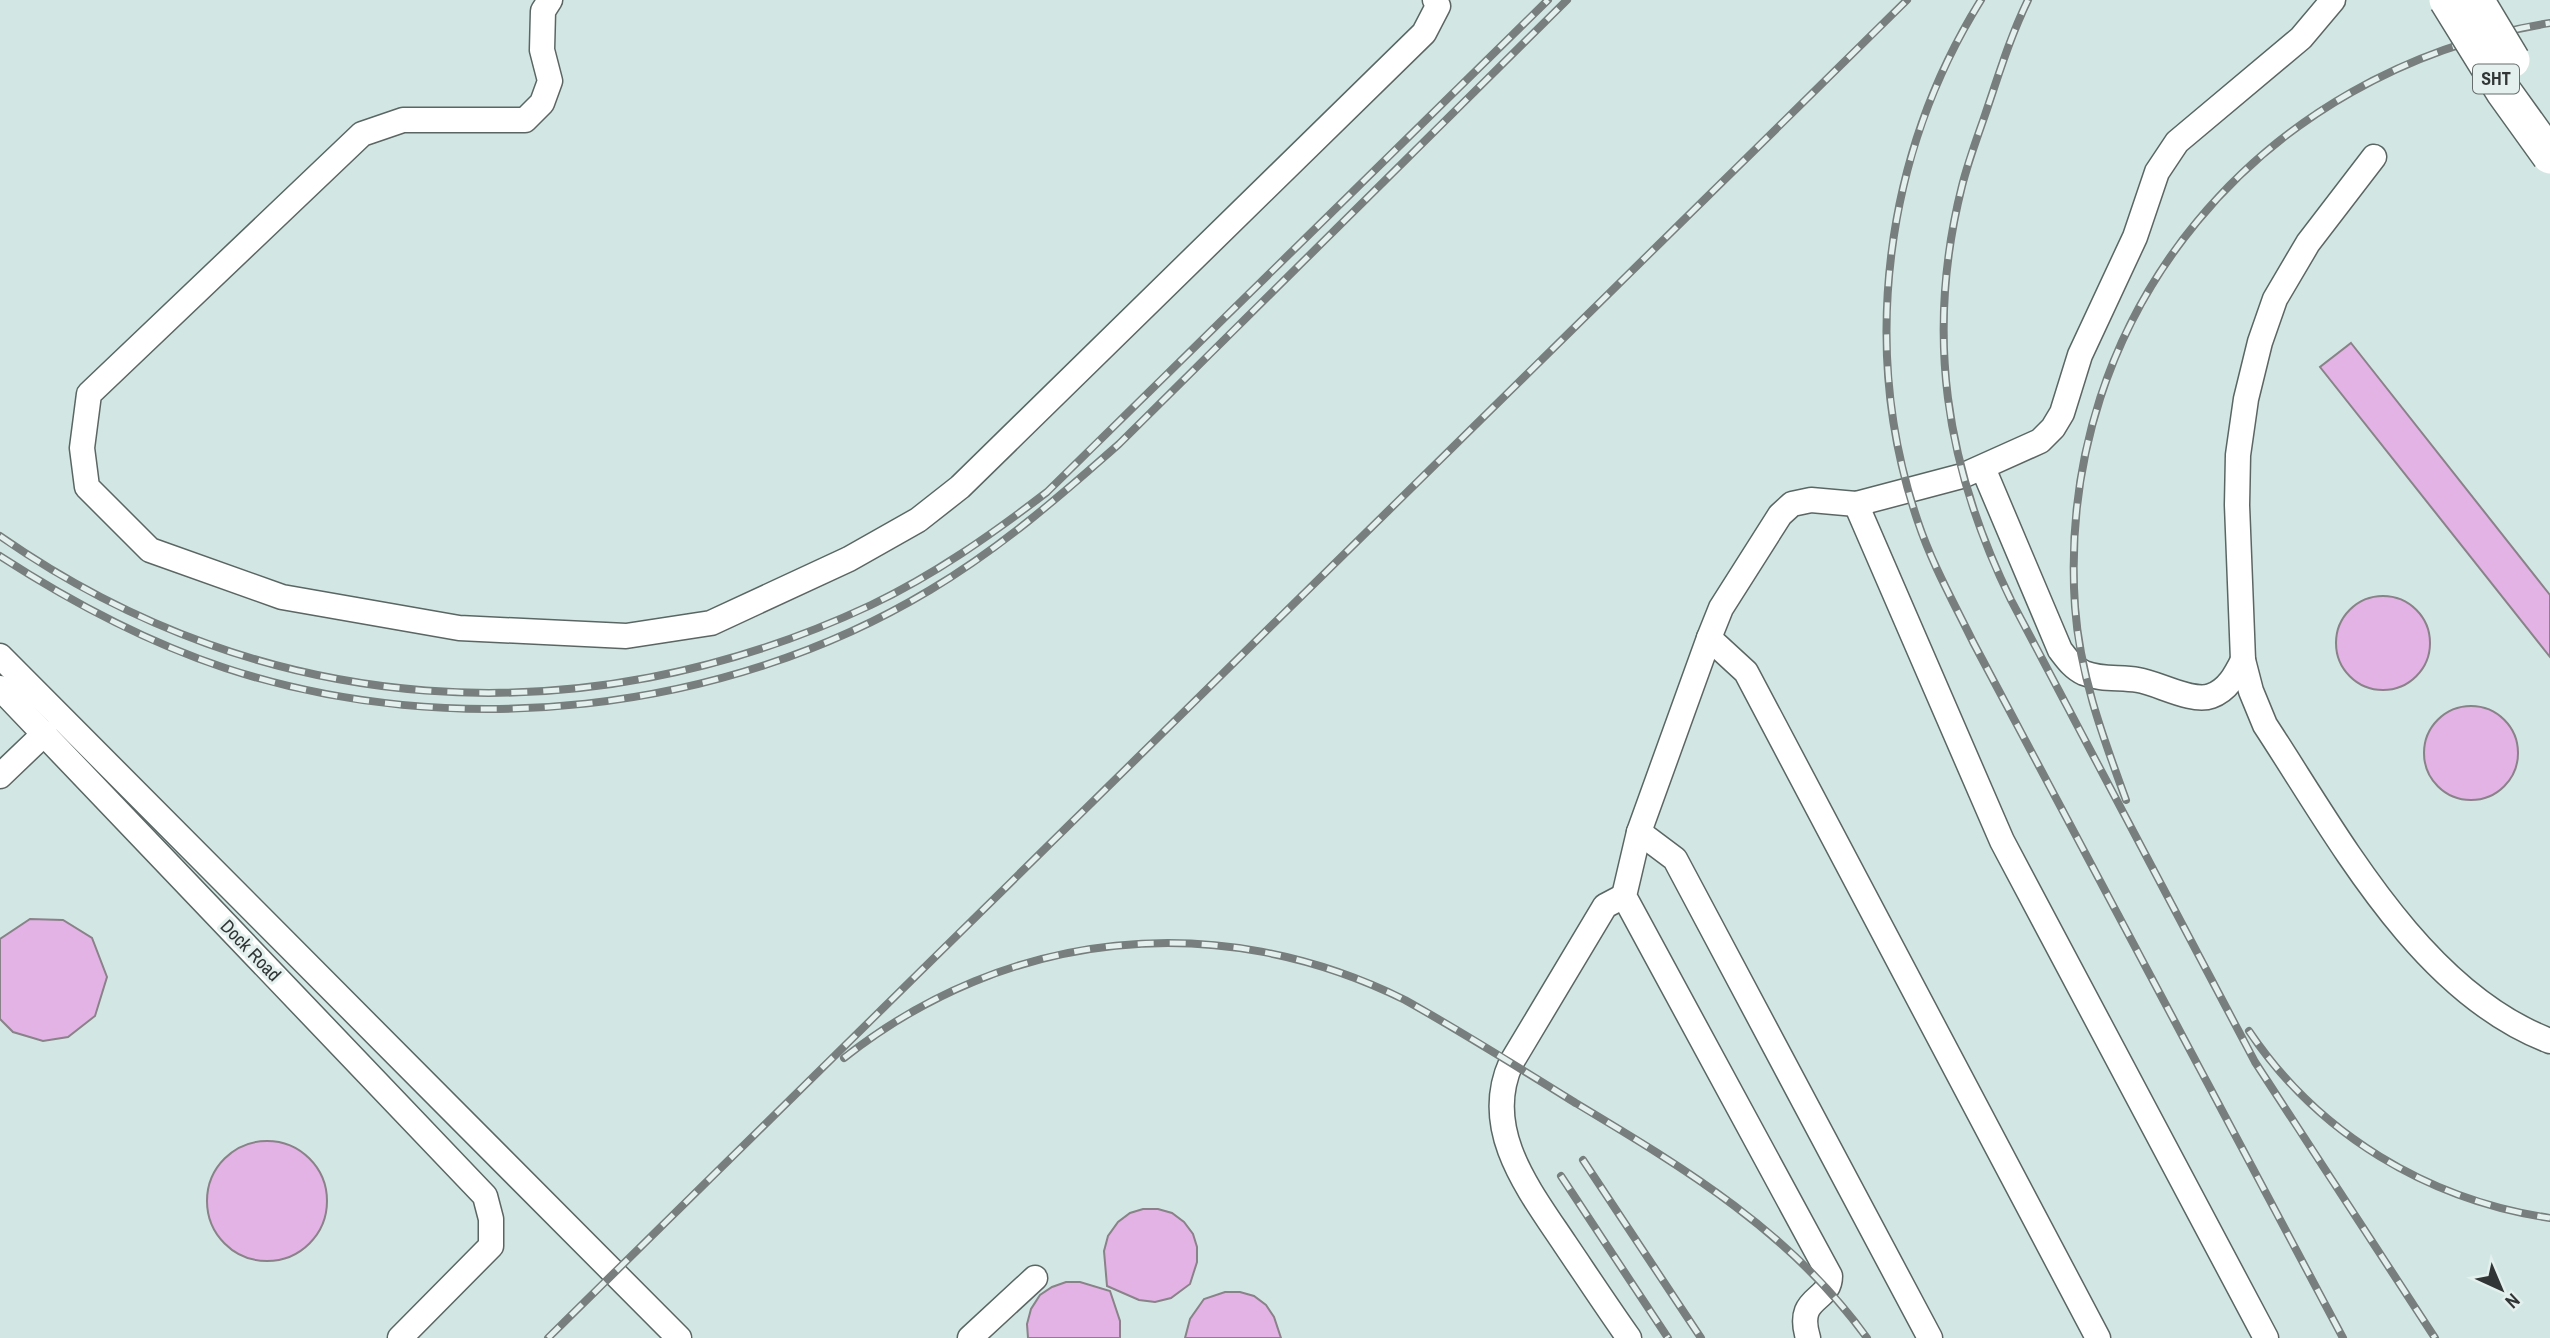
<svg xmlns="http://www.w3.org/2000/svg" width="2550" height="1338" font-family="'Archivo Narrow',sans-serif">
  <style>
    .built { fill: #d2e7e3 }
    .building { fill: #e2b3e4; stroke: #898289; stroke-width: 2 }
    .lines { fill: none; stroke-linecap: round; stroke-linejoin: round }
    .minor-casing { stroke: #5b6664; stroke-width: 27 }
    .minor { stroke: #fff; stroke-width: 24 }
    .rail-casing { stroke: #777e7d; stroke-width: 8 }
    .rail { stroke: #e4f0ee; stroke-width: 5; stroke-dasharray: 16; stroke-linecap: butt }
    .highway-bridge-casing { stroke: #5b6664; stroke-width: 38; stroke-linecap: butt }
    .highway-bridge { stroke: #fff; stroke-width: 35 }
    .labels { text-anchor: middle; stroke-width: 6; stroke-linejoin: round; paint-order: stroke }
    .shield { fill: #e4f0ee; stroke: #676d6c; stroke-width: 2 }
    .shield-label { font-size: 18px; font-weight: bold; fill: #313535 }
    .street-label { font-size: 19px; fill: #313535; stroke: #e4f0ee }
  </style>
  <rect width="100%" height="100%" fill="#e4f0ee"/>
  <!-- built -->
  <rect class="built" x="0" y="0" width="2550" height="1338"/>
  <!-- building -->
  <g class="building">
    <polygon points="2351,343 2550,595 2550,657 2320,367"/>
    <circle cx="2383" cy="643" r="47"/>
    <circle cx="2471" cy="753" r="47"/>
    <polygon points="30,919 63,920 92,938 107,977 95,1016 68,1037 43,1041 13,1032 0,1019 0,939"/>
    <circle cx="267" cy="1201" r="60"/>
    <polygon points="1143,1209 1158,1209 1172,1213 1184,1222 1193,1234 1197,1247 1197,1262 1190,1284 1171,1298 1155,1302 1139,1300 1107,1286 1104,1251 1108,1236 1118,1222 1130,1213"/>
    <polygon points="1066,1282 1080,1282 1110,1291 1120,1321 1120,1338 1028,1338 1027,1324 1031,1309 1040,1295 1052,1287"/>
    <polygon points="1225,1292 1240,1292 1254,1296 1266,1305 1274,1317 1281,1338 1185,1338 1190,1319 1204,1299"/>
  </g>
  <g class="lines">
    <defs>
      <g id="minor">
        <polyline points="550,0 543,11 542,50 550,81 542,103 525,120 403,120 362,134 89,394 82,448 87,487 150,550 282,597 459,628 626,636 711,623 849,559 918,520 960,487 1424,33 1438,6 1435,0"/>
        <path d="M 2374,157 L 2308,243 L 2275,299 L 2260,342 L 2246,399 L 2238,455 L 2237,505 L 2243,660 L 2251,691 L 2265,725 C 2338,836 2420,992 2550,1041"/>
        <path d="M 1983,468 L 2060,650 C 2067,659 2073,668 2084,673 C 2101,680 2120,677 2138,680 C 2158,683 2192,703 2211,696 C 2228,690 2236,674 2243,660"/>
        <polyline points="1856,504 2002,841 2266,1338"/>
        <polyline points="1709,638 1746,672 2098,1338"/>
        <polyline points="0,656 679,1338"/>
        <polyline points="0,688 485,1196 491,1219 491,1246 400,1338"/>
        <polyline points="0,776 45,733"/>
        <polyline points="1639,832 1675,859 1930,1338"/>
        <path d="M 1624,896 L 1605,906 L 1511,1063 C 1481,1130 1529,1190 1565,1244 C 1586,1275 1607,1307 1629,1338"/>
        <polyline points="970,1338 1035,1278"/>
        <path d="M 1808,1338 C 1795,1295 1830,1303 1830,1276 L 1624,896 L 1639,832 L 1709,638 L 1721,608 L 1780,515 L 1792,504 L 1811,500 L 1856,504 L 1962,476 L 2040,441 L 2053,428 L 2062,413 L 2080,355 L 2135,237 L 2157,172 L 2177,142 L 2301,38 L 2333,0"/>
      </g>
    </defs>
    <!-- minor casing -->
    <use href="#minor" class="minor-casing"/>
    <!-- minor -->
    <use href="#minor" class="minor"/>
    <defs>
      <g id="rail">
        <path d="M 1981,0 C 1885,154 1859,349 1918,522 C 1932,564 1954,603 1973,642 L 2343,1338"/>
        <path d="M 2028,0 C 2010,37 1998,77 1985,115 C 1977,138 1968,162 1962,186 C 1925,333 1945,465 2011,600 L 2255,1062 L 2435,1338"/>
        <path d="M 0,536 C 264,720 581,741 871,605 C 934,575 991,535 1047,492 L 1548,0"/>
        <path d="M 0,556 C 71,602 144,641 225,668 C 453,743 724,714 930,590 C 999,549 1059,497 1119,444 L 1567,0"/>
        <path d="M 2126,800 C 2103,737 2080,676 2075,607 C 2055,312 2262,69 2550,23"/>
        <path d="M 2249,1031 C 2318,1134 2428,1200 2550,1218"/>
        <path d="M 844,1058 C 1007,929 1218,907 1405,1000 C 1462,1032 1518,1067 1574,1102 C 1684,1168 1790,1231 1867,1338"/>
        <polyline points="1583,1160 1701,1338"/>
        <polyline points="1561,1176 1668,1338"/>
        <polyline points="548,1338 1907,0"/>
      </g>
    </defs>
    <!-- rail casing -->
    <use href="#rail" class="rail-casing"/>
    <!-- rail -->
    <use href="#rail" class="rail"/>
    <defs>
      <g id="highway-bridge">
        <polyline points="2447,0 2504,92 2550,156"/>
        <polyline points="2476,0 2512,60"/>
      </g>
    </defs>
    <!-- highway-bridge casing -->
    <use href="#highway-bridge" class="highway-bridge-casing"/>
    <!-- highway-bridge -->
    <use href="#highway-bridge" class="highway-bridge"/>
  </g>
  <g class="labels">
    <!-- shield labels -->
    <rect class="shield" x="2473" y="64.5" width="46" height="29" rx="5"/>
    <g class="shield-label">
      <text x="2496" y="85">SHT</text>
    </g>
    <!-- street labels -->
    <g class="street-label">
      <text transform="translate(251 950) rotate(46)" y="7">Dock Road</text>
    </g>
  </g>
  <!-- north arrow -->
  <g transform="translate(2501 1289) rotate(136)" stroke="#e4f0ee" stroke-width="5" paint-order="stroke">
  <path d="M0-5L12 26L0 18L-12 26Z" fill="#313535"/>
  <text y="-10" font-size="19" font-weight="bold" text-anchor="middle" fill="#313535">N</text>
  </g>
</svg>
